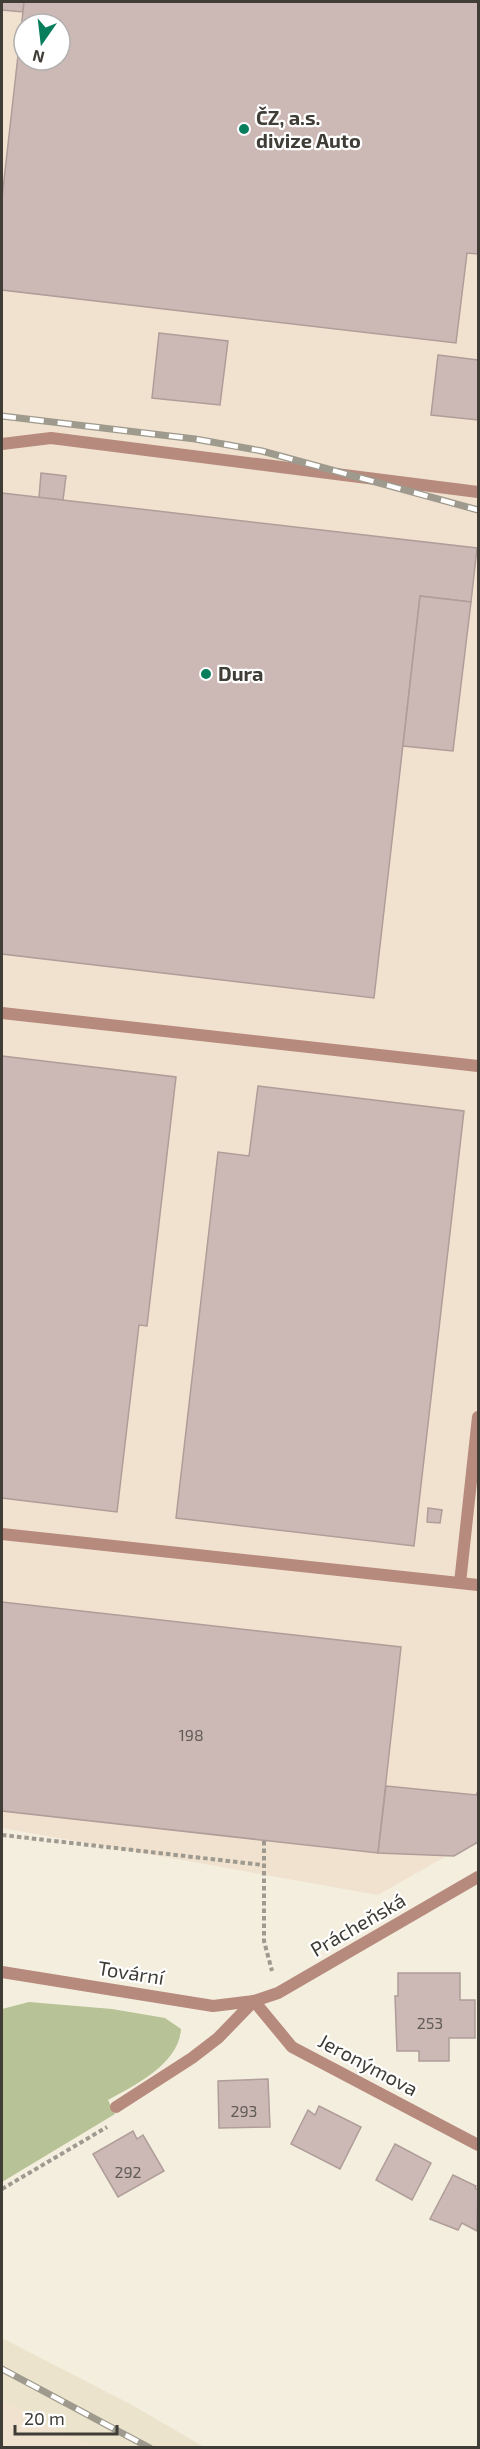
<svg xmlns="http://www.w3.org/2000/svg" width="480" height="2449" font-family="'Exo 2',sans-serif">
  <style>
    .built { fill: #ece3cc }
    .industrial { fill: #f1e2cf; fill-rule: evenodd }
    .green { fill: #b7c296 }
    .building { fill: #ccb9b5; stroke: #af9d99; stroke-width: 1.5; fill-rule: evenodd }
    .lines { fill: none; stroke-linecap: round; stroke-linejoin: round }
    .path { stroke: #9e9a8f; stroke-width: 4; stroke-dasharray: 4.5 3; stroke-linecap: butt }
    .service { stroke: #b78a7e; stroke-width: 12 }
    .minor { stroke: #b78a7e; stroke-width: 12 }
    .rail-casing { stroke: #9e9a8e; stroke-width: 7 }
    .rail { stroke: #fff; stroke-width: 4.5; stroke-dasharray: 14; stroke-linecap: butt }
    .poi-dot { fill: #067d5b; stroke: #fff; stroke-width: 2 }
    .labels { text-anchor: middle; stroke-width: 4.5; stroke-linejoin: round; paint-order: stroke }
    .number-label { font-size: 16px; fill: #625c56 }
    .poi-label { font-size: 20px; font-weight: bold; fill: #3f3d36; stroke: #fff; text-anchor: start }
    .street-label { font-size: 20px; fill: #3f3d36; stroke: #fff }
  </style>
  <rect width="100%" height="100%" fill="#f4eede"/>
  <!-- built -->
  <polygon class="built" points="2,2338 132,2405 204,2447 92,2447 2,2401"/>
  <!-- industrial -->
  <g class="industrial">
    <path d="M 2,2 L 478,2 L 478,1838 L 378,1895 L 2,1828 ZM 24,24 L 60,24 L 60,60 L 24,60 Z"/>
    <polygon points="2,2401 92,2447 2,2447"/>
  </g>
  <!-- green -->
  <path class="green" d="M 29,2002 L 112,2009 L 165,2018 L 181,2029 C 179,2064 135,2085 108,2100 L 115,2114 L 2,2182 L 2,2009 Z"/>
  <!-- building -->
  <g class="building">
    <polygon points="2,2 24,2 23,12 2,10"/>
    <path d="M 24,2 L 478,2 L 478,254 L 467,253 L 456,343 L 2,290 L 2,198 ZM 24,24 L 60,24 L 60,60 L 24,60 Z"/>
    <polygon points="159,333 228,341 220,405 152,398"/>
    <polygon points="438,355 478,360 478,420 431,415"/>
    <polygon points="41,473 66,476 63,500 39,498"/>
    <polygon points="2,493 477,548 471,602 420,596 374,998 2,954"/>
    <polygon points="420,596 471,602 453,751 403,746"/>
    <polygon points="2,1056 176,1077 147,1326 139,1325 117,1512 2,1498"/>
    <polygon points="258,1086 464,1111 414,1546 176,1518 218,1152 249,1156"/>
    <polygon points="428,1508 442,1510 440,1523 427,1522"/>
    <polygon points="2,1602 401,1647 378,1853 2,1811"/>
    <polygon points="386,1786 476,1795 478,1791 478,1842 454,1856 378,1853"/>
    <polygon points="398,1973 460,1973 460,2000 475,2000 475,2038 449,2038 449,2061 419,2061 419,2051 397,2051 395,1996 398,1996"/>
    <polygon points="268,2079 270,2127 219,2128 218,2081"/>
    <polygon points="319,2106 361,2127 340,2169 291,2144 308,2110 315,2115"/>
    <polygon points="133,2131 137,2139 143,2135 164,2171 118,2197 93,2154"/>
    <polygon points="395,2144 431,2163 412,2200 376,2180"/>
    <polygon points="453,2175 476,2186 475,2188 478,2190 477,2231 462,2223 458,2230 430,2219"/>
  </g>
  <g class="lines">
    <!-- path -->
    <g class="path">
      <polyline points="2,1835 263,1865"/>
      <polyline points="264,1841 264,1941 272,1971"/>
      <polyline points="2,2189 107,2127"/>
    </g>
    <!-- service -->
    <g class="service">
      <polyline points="2,444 51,438 478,492"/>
      <polyline points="2,1013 478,1066"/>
      <polyline points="2,1534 478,1585"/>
      <polyline points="460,1583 478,1417"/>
      <polyline points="116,2107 192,2058 218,2038 254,2001"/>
    </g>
    <!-- minor -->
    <g class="minor">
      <polyline points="2,1972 213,2006 254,2001 278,1993 478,1877"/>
      <polyline points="254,2001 292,2047 478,2145"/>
    </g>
    <defs>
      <g id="rail">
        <polyline points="2,416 195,439 262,451 478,510"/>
        <polyline points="2,2369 150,2448"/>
      </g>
    </defs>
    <!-- rail casing -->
    <use href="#rail" class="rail-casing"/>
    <!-- rail -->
    <use href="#rail" class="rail"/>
  </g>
  <!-- markers -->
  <g class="poi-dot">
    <circle cx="244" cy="129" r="6"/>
    <circle cx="206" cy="674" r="6"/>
  </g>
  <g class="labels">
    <!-- number labels -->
    <g class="number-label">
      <text x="191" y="1741">198</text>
      <text x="430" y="2029">253</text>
      <text x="244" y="2117">293</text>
      <text x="128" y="2178">292</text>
    </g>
    <!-- poi labels -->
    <g class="poi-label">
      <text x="256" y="125">ČZ, a.s.<tspan x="256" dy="23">divize Auto</tspan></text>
      <text x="218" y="681">Dura</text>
    </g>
    <!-- street labels -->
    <g class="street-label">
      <text transform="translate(358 1925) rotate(-30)" y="7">Prácheňská</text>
      <text transform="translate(131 1973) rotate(9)" y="7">Tovární</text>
      <text transform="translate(368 2065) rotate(28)" y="7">Jeronýmova</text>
    </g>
  </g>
  <!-- border -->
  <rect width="480" height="2449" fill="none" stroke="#3f3d36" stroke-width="6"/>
  <!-- north arrow -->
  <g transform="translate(42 42) rotate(194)"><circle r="28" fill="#ffffff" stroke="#b2b1af" stroke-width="1.5"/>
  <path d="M0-4.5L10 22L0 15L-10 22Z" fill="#067d5b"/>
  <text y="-9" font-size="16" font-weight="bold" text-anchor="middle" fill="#3f3d36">N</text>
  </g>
  <!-- scale -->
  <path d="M15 2425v9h102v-9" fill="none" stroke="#3f3d36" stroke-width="3"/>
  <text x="24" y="2425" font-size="18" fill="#3f3d36" stroke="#ffffff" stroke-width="4.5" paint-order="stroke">20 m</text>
</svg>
